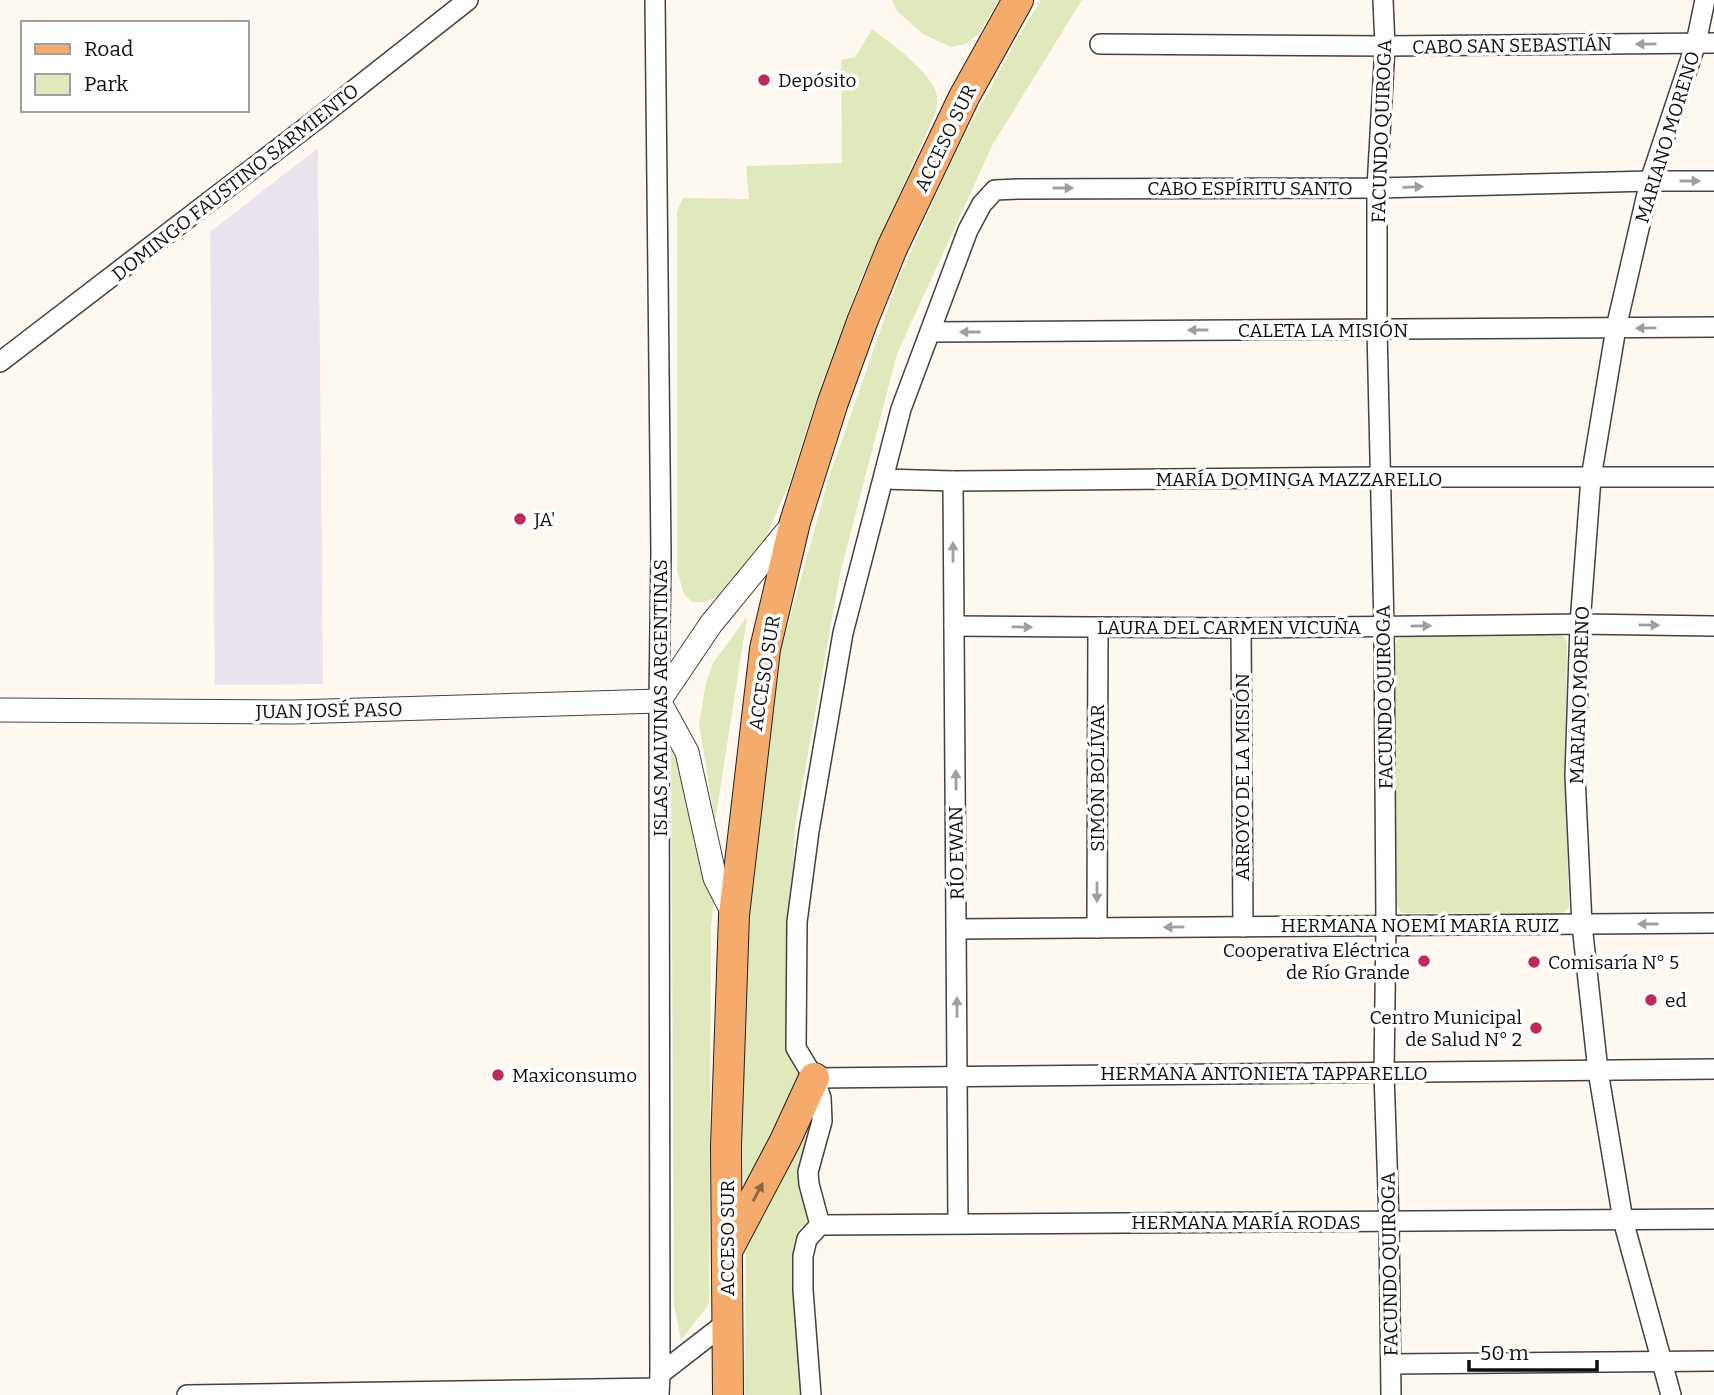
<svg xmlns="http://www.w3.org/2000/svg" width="1714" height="1395" font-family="Bitter,serif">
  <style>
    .industrial { fill: #e9e3ed }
    .green { fill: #e0e9bb }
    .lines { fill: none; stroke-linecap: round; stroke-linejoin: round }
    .minor-casing { stroke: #424242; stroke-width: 22 }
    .tertiary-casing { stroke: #424242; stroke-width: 25 }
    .primary-casing { stroke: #202020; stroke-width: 32 }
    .minor { stroke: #fff; stroke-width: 19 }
    .tertiary { stroke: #fff; stroke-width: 23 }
    .primary { stroke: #f5ab6b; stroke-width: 30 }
    .oneway { fill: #9f9f9f }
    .oneway2 { fill: #8e6542 }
    .poi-dot { fill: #bc2a5b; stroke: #fff; stroke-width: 2.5 }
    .labels { text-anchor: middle; stroke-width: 7; stroke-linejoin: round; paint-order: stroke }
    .street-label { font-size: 19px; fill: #0f0f0f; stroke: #fff }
    .poi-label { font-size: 19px; fill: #0f0f0f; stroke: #fff; text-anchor: start }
  </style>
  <rect width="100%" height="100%" fill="#fff8f1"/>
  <!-- industrial -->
  <polygon class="industrial" points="318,148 323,684 215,685 210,232"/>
  <!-- green -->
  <g class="green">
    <polygon points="892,0 999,0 978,34 966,44 951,47 923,34 897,11"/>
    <polygon points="1041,0 1082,0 993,144 897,354 840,574 796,821 786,956 786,1017 800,1078 744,1202 739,1028 757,815 774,676 829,477 898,280 955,153 1015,42"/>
    <path d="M 872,29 C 889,42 934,74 937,96 C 938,100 936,107 936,112 L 858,286 L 823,380 L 789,484 L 762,546 L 721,595 L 705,602 L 692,602 L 684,594 L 677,571 L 677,211 L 683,198 L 749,199 L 746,166 L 842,163 L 841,60 L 855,57 Z"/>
    <polygon points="747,617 715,822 699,723 706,683 713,663"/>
    <path d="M 1558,634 L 1565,637 L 1567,644 L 1565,774 L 1569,908 L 1563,913 L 1559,914 L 1403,913 L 1400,911 L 1397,904 L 1394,649 C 1397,639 1401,636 1410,635 Z"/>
    <polygon points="671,740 683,767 714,897 711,927 709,1304 681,1340 674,1305"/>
    <polygon points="816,1102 808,1222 799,1229 797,1278 806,1395 745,1395 746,1230"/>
  </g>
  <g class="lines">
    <defs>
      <g id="minor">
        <polyline points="655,0 661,554 659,701 660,1374 659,1395"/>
        <polyline points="1383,0 1385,46 1377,188 1377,329 1384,627 1386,925 1384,1073 1389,1221 1391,1395"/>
        <polyline points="1100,44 1385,46 1714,43"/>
        <polyline points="931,332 1714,327"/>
        <polyline points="0,362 321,116 468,0"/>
        <polyline points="884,479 953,481 1380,477 1714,477"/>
        <polyline points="953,481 958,1224"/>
        <polyline points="954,626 1241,628 1580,624 1714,626"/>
        <polyline points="1241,628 1243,927"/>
        <polyline points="1097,928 1098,628"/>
        <polyline points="957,929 1714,923"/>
        <polyline points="814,1078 1714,1069"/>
        <polyline points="820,1225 809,1184 808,1172 822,1121 821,1098 814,1078 796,1048 797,922 809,831 843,633 901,409 968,230 982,204 995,190 1018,189 1377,188 1650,181 1714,181"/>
        <polyline points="820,1225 1714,1219"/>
        <polyline points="1391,1364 1714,1361"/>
        <polyline points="660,1374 727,1322"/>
        <polyline points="187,1395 659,1388"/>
        <polyline points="811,1395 803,1290 803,1256 807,1239 820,1225"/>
        <polyline points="1671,1395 1623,1220 1598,1071 1582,925 1575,776 1580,624 1591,478 1616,328 1650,181 1696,43 1705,0"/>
      </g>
      <g id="tertiary">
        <polyline points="659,701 687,752 715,878 734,915"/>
        <polyline points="659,701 711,624 793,524"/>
        <polyline points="0,710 293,712 659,701"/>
      </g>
      <g id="primary">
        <polyline points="728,1249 785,1141 814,1078"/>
        <polyline points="728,1395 726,1146 734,915 765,649 795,522 833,402 862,322 892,248 964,97 1018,0"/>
      </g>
    </defs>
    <!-- minor casing -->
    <use href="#minor" class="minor-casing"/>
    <!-- tertiary casing -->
    <use href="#tertiary" class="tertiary-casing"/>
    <!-- primary casing -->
    <use href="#primary" class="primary-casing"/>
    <!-- minor -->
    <use href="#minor" class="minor"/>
    <!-- tertiary -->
    <use href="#tertiary" class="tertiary"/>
    <!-- primary -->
    <use href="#primary" class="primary"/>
  </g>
  <!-- one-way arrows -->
  <defs><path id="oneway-solid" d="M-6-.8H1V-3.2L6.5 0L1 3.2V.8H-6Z" transform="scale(1.75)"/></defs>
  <g class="oneway">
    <use href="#oneway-solid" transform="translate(1646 44) rotate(179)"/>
    <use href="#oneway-solid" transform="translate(1690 181)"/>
    <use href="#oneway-solid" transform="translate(1413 187) rotate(-2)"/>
    <use href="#oneway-solid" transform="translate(1063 188)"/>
    <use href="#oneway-solid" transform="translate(1646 328) rotate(179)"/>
    <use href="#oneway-solid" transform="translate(1198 330) rotate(180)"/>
    <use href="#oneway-solid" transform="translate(970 332) rotate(180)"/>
    <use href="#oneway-solid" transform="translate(953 552) rotate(-90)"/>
    <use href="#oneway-solid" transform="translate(1649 625) rotate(1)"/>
    <use href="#oneway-solid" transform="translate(1421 626) rotate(-1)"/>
    <use href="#oneway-solid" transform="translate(1022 627) rotate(1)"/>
    <use href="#oneway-solid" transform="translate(956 780) rotate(-91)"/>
    <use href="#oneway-solid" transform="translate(1097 892) rotate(90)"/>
    <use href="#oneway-solid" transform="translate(1648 924) rotate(180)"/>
    <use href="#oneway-solid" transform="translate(1174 927) rotate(179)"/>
    <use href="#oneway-solid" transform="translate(957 1007) rotate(-90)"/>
  </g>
  <use class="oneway2" href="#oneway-solid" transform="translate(758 1192) rotate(-62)"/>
  <!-- markers -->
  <g class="poi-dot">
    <circle cx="764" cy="80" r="7"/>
    <circle cx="520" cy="519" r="7"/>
    <circle cx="1424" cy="961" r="7"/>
    <circle cx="1534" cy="962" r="7"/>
    <circle cx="1651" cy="1000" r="7"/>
    <circle cx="1536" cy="1028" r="7"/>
    <circle cx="498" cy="1075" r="7"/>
  </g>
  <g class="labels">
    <!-- street labels -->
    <g class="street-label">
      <text transform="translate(1512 45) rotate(-1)" y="7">CABO SAN SEBASTIÁN</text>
      <text transform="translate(1381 131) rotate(-88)" y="7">FACUNDO QUIROGA</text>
      <text transform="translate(1667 137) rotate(-73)" y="7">MARIANO MORENO</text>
      <text transform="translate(945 138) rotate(-64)" y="7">ACCESO SUR</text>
      <text transform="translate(235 182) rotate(-38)" y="7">DOMINGO FAUSTINO SARMIENTO</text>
      <text x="1250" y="195">CABO ESPÍRITU SANTO</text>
      <text x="1323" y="337">CALETA LA MISIÓN</text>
      <text x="1299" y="486">MARÍA DOMINGA MAZZARELLO</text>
      <text x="1229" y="634">LAURA DEL CARMEN VICUÑA</text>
      <text transform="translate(764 673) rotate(-81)" y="7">ACCESO SUR</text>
      <text transform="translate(1579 695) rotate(-88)" y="7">MARIANO MORENO</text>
      <text transform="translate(1384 697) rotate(-91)" y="7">FACUNDO QUIROGA</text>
      <text transform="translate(660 698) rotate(-90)" y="7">ISLAS MALVINAS ARGENTINAS</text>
      <text transform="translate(329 710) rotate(-1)" y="7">JUAN JOSÉ PASO</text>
      <text transform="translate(1242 777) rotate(-90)" y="7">ARROYO DE LA MISIÓN</text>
      <text transform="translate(1097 778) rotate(-90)" y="7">SIMÓN BOLÍVAR</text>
      <text transform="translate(956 853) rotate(-91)" y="7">RÍO EWAN</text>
      <text x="1420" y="932">HERMANA NOEMÍ MARÍA RUIZ</text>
      <text x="1264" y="1080">HERMANA ANTONIETA TAPPARELLO</text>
      <text x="1246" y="1229">HERMANA MARÍA RODAS</text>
      <text transform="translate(727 1238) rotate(-90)" y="7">ACCESO SUR</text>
      <text transform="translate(1389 1264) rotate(-91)" y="7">FACUNDO QUIROGA</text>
    </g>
    <!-- poi labels -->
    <g class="poi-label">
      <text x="778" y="87">Depósito</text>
      <text x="534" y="526">JA'</text>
      <text x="1410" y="957" text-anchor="end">Cooperativa Eléctrica<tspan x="1410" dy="22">de Río Grande</tspan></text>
      <text x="1548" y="969">Comisaría N° 5</text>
      <text x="1665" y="1007">ed</text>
      <text x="1522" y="1024" text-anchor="end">Centro Municipal<tspan x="1522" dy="22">de Salud N° 2</tspan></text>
      <text x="512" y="1082">Maxiconsumo</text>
    </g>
  </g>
  <!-- legend -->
  <rect x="21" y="21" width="228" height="91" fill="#ffffff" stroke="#9f9f9f" stroke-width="2"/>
  <rect x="35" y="44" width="35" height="10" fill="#f5ab6b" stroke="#9f9f9f" stroke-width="2"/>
  <text x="84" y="56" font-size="21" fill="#0f0f0f">Road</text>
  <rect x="35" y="74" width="35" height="21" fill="#e0e9bb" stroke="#9f9f9f" stroke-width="2"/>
  <text x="84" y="91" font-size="21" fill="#0f0f0f">Park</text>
  <!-- scale -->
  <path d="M1469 1360v10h128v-10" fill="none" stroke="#0f0f0f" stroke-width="3.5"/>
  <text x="1480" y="1360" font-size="21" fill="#0f0f0f" stroke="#ffffff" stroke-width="5" paint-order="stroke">50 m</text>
</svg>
